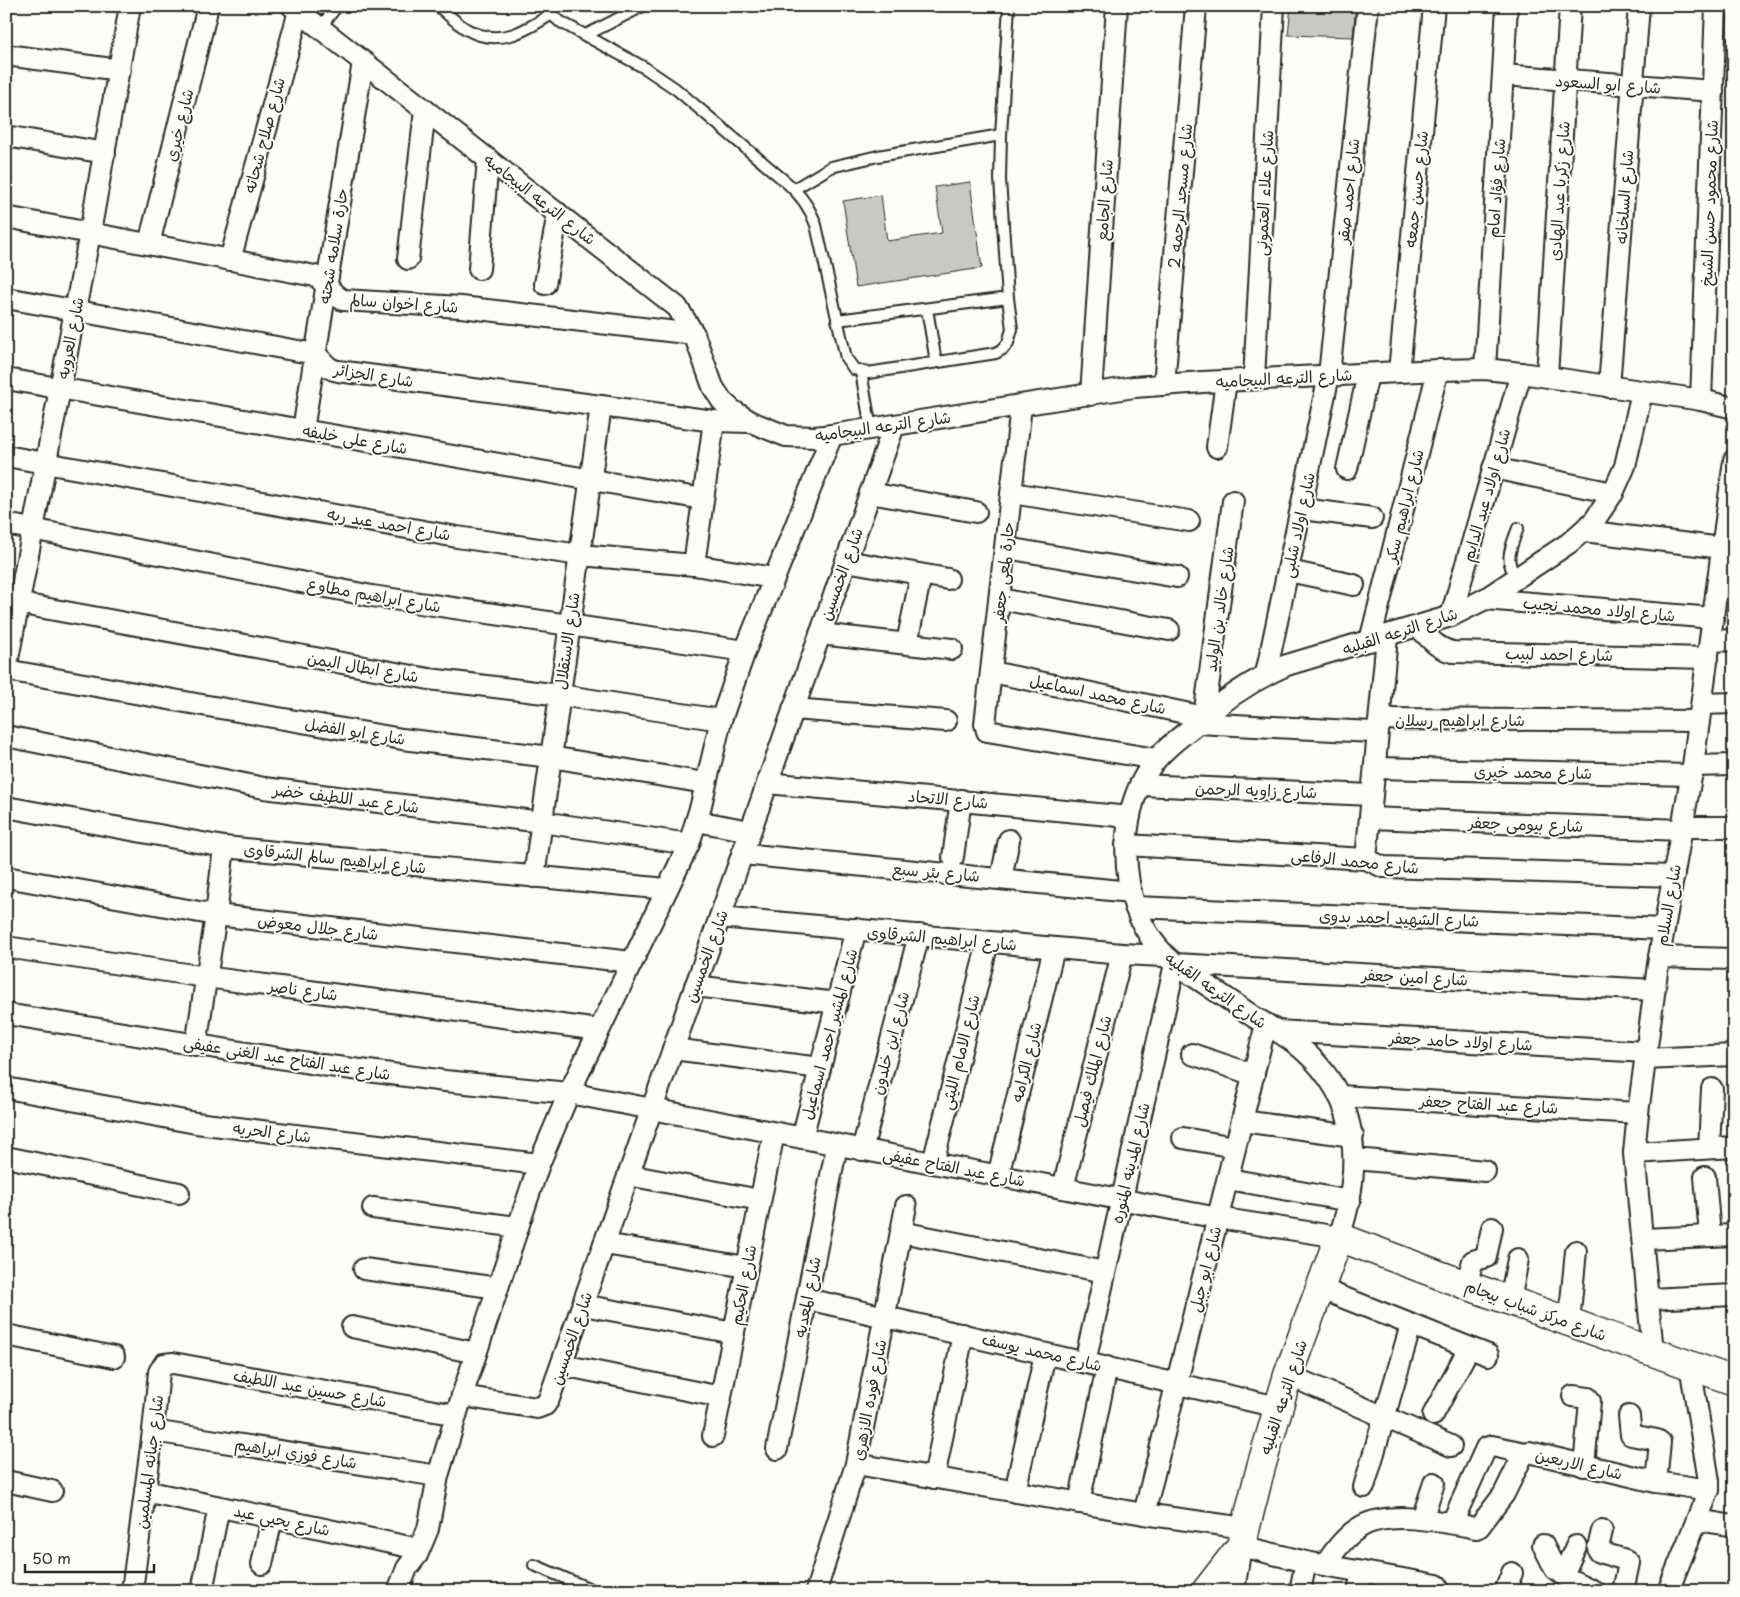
<svg xmlns="http://www.w3.org/2000/svg" width="1740" height="1597" font-family="'Playpen Sans','Playpen Sans Arabic',sans-serif">
  <style>
    .building { fill: #c9c8c4; stroke: #2b2b2b }
    .lines { fill: none; stroke-linecap: round; stroke-linejoin: round }
    .lane-casing { stroke: #2b2b2b; stroke-width: 14 }
    .street-casing { stroke: #2b2b2b; stroke-width: 24 }
    .secondary-casing { stroke: #2b2b2b; stroke-width: 31 }
    .lane { stroke: #fdfcf7; stroke-width: 10 }
    .street { stroke: #fdfcf7; stroke-width: 20 }
    .secondary { stroke: #fdfcf7; stroke-width: 28 }
    .labels { text-anchor: middle; stroke-width: 4; stroke-linejoin: round; paint-order: stroke }
    .street-label { font-size: 16px; fill: #2b2b2b; stroke: #fdfcf7 }
  </style>
  <rect width="100%" height="100%" fill="#fdfcf7"/>
  <filter id="ink" filterUnits="userSpaceOnUse"><feTurbulence type="fractalNoise" baseFrequency=".02" numOctaves="2"/><feDisplacementMap in="SourceGraphic" scale="10" xChannelSelector="R" yChannelSelector="G"/><feConvolveMatrix kernelMatrix="1 2 1 2 8 2 1 2 1" color-interpolation-filters="sRGB"/></filter>
  <g filter="url(#ink)">
    <!-- building -->
    <g class="building">
      <polygon points="1291,6 1356,6 1353,37 1288,35"/>
      <polygon points="970,182 982,268 856,287 843,201 881,195 887,241 942,233 935,187"/>
    </g>
    <g class="lines">
      <defs>
        <g id="lane">
          <path d="M 438,6 C 448,14 457,24 468,30 C 499,47 525,31 550,15"/>
          <path d="M 542,6 L 559,21 L 645,68 L 676,89 L 786,182 C 800,194 810,207 816,225 L 846,358 L 854,369 L 868,373 L 996,353 L 1003,349 L 1008,343 L 1012,329 L 1008,298 L 1000,179 L 1001,135 L 1009,6"/>
          <polyline points="320,28 337,6"/>
          <polyline points="584,36 643,6"/>
          <polyline points="794,189 831,167 878,156 1001,135"/>
          <polyline points="927,309 936,362"/>
          <polyline points="837,320 1008,298"/>
          <polyline points="861,372 871,429"/>
          <path d="M 1518,528 C 1512,545 1502,563 1518,577"/>
          <polyline points="534,1565 595,1591"/>
        </g>
        <g id="street">
          <polyline points="292,6 677,307 694,334 713,387 722,401 732,410 751,422 786,436 815,437 832,435 1134,387 1203,382 1438,370 1485,369 1521,373 1701,400 1734,408"/>
          <polyline points="6,55 120,70"/>
          <polyline points="1503,75 1713,91"/>
          <polyline points="6,136 105,153"/>
          <path d="M 6,217 L 315,276 C 327,283 332,295 343,300 L 461,307 L 694,334"/>
          <polyline points="149,244 208,6"/>
          <polyline points="408,259 425,110"/>
          <polyline points="230,260 299,11"/>
          <polyline points="479,269 488,159"/>
          <polyline points="545,284 558,213"/>
          <path d="M 6,298 L 315,354 C 324,361 326,369 338,371 L 714,421 L 749,422"/>
          <polyline points="1485,369 1507,6"/>
          <polyline points="1399,372 1434,6"/>
          <polyline points="1547,376 1570,6"/>
          <polyline points="6,379 703,499"/>
          <polyline points="1254,379 1274,6"/>
          <polyline points="1164,385 1196,6"/>
          <polyline points="1609,387 1639,6"/>
          <polyline points="1091,395 1117,6"/>
          <polyline points="1701,400 1716,6"/>
          <polyline points="1021,406 985,724 987,731 1156,759"/>
          <polyline points="303,430 363,62"/>
          <polyline points="1217,447 1226,381"/>
          <polyline points="6,456 457,537 580,555 694,565 774,578"/>
          <polyline points="1493,468 1613,493"/>
          <polyline points="1347,469 1368,374"/>
          <polyline points="870,493 976,512"/>
          <polyline points="1012,493 1189,521"/>
          <polyline points="1302,509 1372,518"/>
          <polyline points="6,524 372,596 745,651"/>
          <polyline points="1584,531 1722,548"/>
          <polyline points="1006,548 1177,577"/>
          <polyline points="846,561 948,579"/>
          <polyline points="694,565 714,421"/>
          <polyline points="1289,571 1354,585"/>
          <polyline points="1000,599 1169,630"/>
          <polyline points="1485,599 1713,618"/>
          <polyline points="6,601 429,679 560,695 721,720"/>
          <polyline points="1451,616 1521,373"/>
          <path d="M 1419,627 C 1429,638 1437,649 1453,652 L 1708,658"/>
          <polyline points="820,634 952,649"/>
          <polyline points="1370,641 1438,370"/>
          <polyline points="1710,641 1734,640"/>
          <polyline points="907,643 921,575"/>
          <polyline points="6,669 90,233 130,6"/>
          <polyline points="6,670 202,705 402,739 551,757 705,783"/>
          <polyline points="992,672 1204,717 1233,501"/>
          <polyline points="1266,674 1329,375 1368,6"/>
          <polyline points="1702,704 1734,703"/>
          <polyline points="793,709 946,721"/>
          <polyline points="1197,723 1373,732 1385,719 1699,721"/>
          <polyline points="6,736 264,788 542,822 689,844"/>
          <polyline points="1693,766 1734,765"/>
          <polyline points="1375,768 1692,775"/>
          <polyline points="767,783 1130,817"/>
          <polyline points="1140,785 1372,795"/>
          <polyline points="6,807 224,847 667,889"/>
          <polyline points="1370,818 1682,830"/>
          <polyline points="696,821 750,831"/>
          <polyline points="1682,827 1734,827"/>
          <polyline points="1126,845 1366,859 1383,867 1674,876"/>
          <polyline points="742,854 1131,892"/>
          <polyline points="953,857 961,800"/>
          <polyline points="1366,859 1387,637"/>
          <polyline points="6,877 216,915 632,962"/>
          <polyline points="534,877 601,406"/>
          <polyline points="1001,878 1009,840"/>
          <polyline points="1135,907 1664,929"/>
          <polyline points="720,917 1122,954 1164,956"/>
          <polyline points="6,947 206,977 599,1030"/>
          <polyline points="1659,957 1734,959"/>
          <polyline points="695,986 837,1003"/>
          <path d="M 6,1014 L 322,1065 L 445,1081 L 569,1093 L 1218,1218 L 1339,1237 C 1363,1167 1361,1100 1302,1049 C 1288,1036 1270,1027 1254,1017 C 1228,999 1201,981 1175,964 C 1150,945 1134,913 1129,883 C 1122,842 1128,794 1155,761 C 1166,747 1182,736 1195,725 C 1223,700 1252,680 1287,665 L 1451,616 L 1485,599 L 1569,543 L 1594,521 L 1613,493 L 1625,466 L 1642,392"/>
          <polyline points="1277,1031 1646,1052"/>
          <polyline points="196,1045 216,915 224,847"/>
          <polyline points="673,1049 820,1068"/>
          <polyline points="1192,1054 1254,1075"/>
          <polyline points="1645,1059 1734,1055"/>
          <polyline points="6,1088 196,1123 539,1164"/>
          <polyline points="1339,1096 1638,1113"/>
          <polyline points="1242,1121 1353,1136"/>
          <polyline points="802,1138 856,929"/>
          <polyline points="1183,1138 1235,1147"/>
          <polyline points="1709,1148 1712,1089"/>
          <polyline points="862,1150 919,935"/>
          <polyline points="1634,1153 1734,1147"/>
          <polyline points="6,1157 179,1193"/>
          <polyline points="1355,1159 1485,1171"/>
          <polyline points="933,1163 988,942"/>
          <polyline points="628,1175 760,1200"/>
          <polyline points="998,1176 1054,948"/>
          <polyline points="1705,1177 1710,1236"/>
          <polyline points="1228,1179 1350,1201"/>
          <polyline points="1063,1188 1122,954"/>
          <polyline points="373,1208 518,1227"/>
          <polyline points="901,1232 1105,1272"/>
          <polyline points="1643,1239 1734,1235"/>
          <polyline points="604,1244 747,1267"/>
          <polyline points="364,1269 498,1288"/>
          <polyline points="1466,1285 1473,1261 1486,1257 1492,1228"/>
          <polyline points="1319,1288 1488,1355"/>
          <polyline points="807,1299 1278,1407"/>
          <polyline points="1648,1299 1734,1295"/>
          <polyline points="1510,1301 1518,1259"/>
          <polyline points="583,1305 734,1333"/>
          <polyline points="1569,1322 1576,1251"/>
          <polyline points="352,1327 476,1353"/>
          <polyline points="6,1335 114,1357"/>
          <polyline points="1653,1352 1634,1153 1638,1113 1659,957 1693,766 1734,460"/>
          <polyline points="1085,1362 1175,964 1654,990"/>
          <polyline points="562,1365 721,1397"/>
          <polyline points="1288,1375 1451,1446"/>
          <polyline points="462,1396 537,1408 545,1405 549,1399 894,426"/>
          <polyline points="1573,1396 1588,1398 1590,1401 1584,1466"/>
          <polyline points="1433,1415 1469,1348"/>
          <polyline points="1629,1416 1631,1435 1657,1440 1660,1442 1656,1482"/>
          <polyline points="153,1431 438,1476"/>
          <polyline points="713,1436 774,1133"/>
          <polyline points="777,1449 837,1145"/>
          <polyline points="856,1464 1144,1514 1245,1528"/>
          <polyline points="934,1478 963,1334"/>
          <polyline points="6,1481 52,1491"/>
          <polyline points="1364,1487 1411,1325"/>
          <polyline points="145,1491 419,1549"/>
          <polyline points="1015,1492 1045,1354"/>
          <polyline points="1079,1503 1107,1367"/>
          <polyline points="1144,1514 1266,1024"/>
          <polyline points="1422,1519 1434,1483"/>
          <polyline points="1698,1520 1734,1526"/>
          <polyline points="1452,1523 1486,1448 1492,1446 1525,1453"/>
          <polyline points="1602,1531 1598,1548 1599,1552 1626,1560 1629,1563 1623,1591"/>
          <polyline points="1543,1545 1555,1569 1569,1579 1594,1591"/>
          <polyline points="262,1564 272,1518"/>
          <path d="M 1325,1565 C 1335,1550 1346,1535 1362,1526 C 1391,1510 1444,1522 1476,1528 L 1479,1527 L 1504,1494 L 1523,1455 L 1529,1452 L 1656,1482 L 1709,1490"/>
          <polyline points="1563,1575 1576,1546"/>
          <polyline points="132,1591 153,1431 159,1372 164,1364 173,1363 456,1415"/>
          <polyline points="202,1591 219,1507"/>
          <polyline points="398,1591 407,1568 417,1555 428,1529 438,1476 462,1396 539,1164 569,1093 689,844 701,805 721,720 745,651 832,435"/>
          <polyline points="816,1591 856,1464 906,1206"/>
          <polyline points="1234,1591 1241,1546 1306,1562 1437,1585"/>
          <polyline points="1300,1591 1306,1562"/>
          <polyline points="1358,1591 1362,1572"/>
          <polyline points="1505,1591 1512,1573"/>
          <polyline points="1668,1591 1709,1490 1709,1481 1690,1365"/>
        </g>
        <polyline id="secondary" points="1206,1591 1241,1546 1261,1467 1288,1375 1339,1237 1466,1285 1734,1381"/>
      </defs>
      <!-- lane casing -->
      <use href="#lane" class="lane-casing"/>
      <!-- street casing -->
      <use href="#street" class="street-casing"/>
      <!-- secondary casing -->
      <use href="#secondary" class="secondary-casing"/>
      <!-- lane -->
      <use href="#lane" class="lane"/>
      <!-- street -->
      <use href="#street" class="street"/>
      <!-- secondary -->
      <use href="#secondary" class="secondary"/>
    </g>
  </g>
  <g class="labels">
    <!-- street labels -->
    <g class="street-label">
      <text transform="translate(1608 84) rotate(4)" y="6">شارع ابو السعود</text>
      <text transform="translate(179 125) rotate(-76)" y="6">شارع خيرى</text>
      <text transform="translate(264 135) rotate(-75)" y="6">شارع صلاح شحاته</text>
      <text transform="translate(1496 188) rotate(-86)" y="6">شارع فؤاد امام</text>
      <text transform="translate(1416 189) rotate(-84)" y="6">شارع حسن جمعه</text>
      <text transform="translate(1348 191) rotate(-84)" y="6">شارع احمد صقر</text>
      <text transform="translate(1559 191) rotate(-86)" y="6">شارع زكريا عبد الهادى</text>
      <text transform="translate(1264 193) rotate(-87)" y="6">شارع علاء العتمونى</text>
      <text transform="translate(1180 196) rotate(-85)" y="6">شارع مسجد الرحمه 2</text>
      <text transform="translate(1624 197) rotate(-86)" y="6">شارع السلخانه</text>
      <text transform="translate(540 199) rotate(38)" y="6">شارع الترعه البيجاميه</text>
      <text transform="translate(1104 200) rotate(-86)" y="6">شارع الجامع</text>
      <text transform="translate(1709 203) rotate(-88)" y="6">شارع محمود حسن الشيخ</text>
      <text transform="translate(333 246) rotate(-81)" y="6">حارة سلامه شحته</text>
      <text transform="translate(404 303) rotate(4)" y="6">شارع اخوان سالم</text>
      <text transform="translate(70 338) rotate(-79)" y="6">شارع العروبه</text>
      <text transform="translate(374 375) rotate(9)" y="6">شارع الجزائر</text>
      <text transform="translate(1284 378) rotate(-3)" y="6">شارع الترعه البيجاميه</text>
      <text transform="translate(883 426) rotate(-8)" y="6">شارع الترعه البيجاميه</text>
      <text transform="translate(355 439) rotate(10)" y="6">شارع على خليفه</text>
      <text transform="translate(1486 495) rotate(-74)" y="6">شارع اولاد عبد الدايم</text>
      <text transform="translate(1404 506) rotate(-76)" y="6">شارع ابراهيم سكر</text>
      <text transform="translate(389 524) rotate(10)" y="6">شارع احمد عبد ربه</text>
      <text transform="translate(1298 525) rotate(-78)" y="6">شارع اولاد شلبى</text>
      <text transform="translate(1003 572) rotate(-84)" y="6">حارة لمعى جعفر</text>
      <text transform="translate(841 574) rotate(-70)" y="6">شارع الخمسين</text>
      <text transform="translate(374 595) rotate(10)" y="6">شارع ابراهيم مطاوع</text>
      <text transform="translate(1219 609) rotate(-82)" y="6">شارع خالد بن الوليد</text>
      <text transform="translate(1599 609) rotate(5)" y="6">شارع اولاد محمد نجيب</text>
      <text transform="translate(1400 631) rotate(-18)" y="6">شارع الترعه القبليه</text>
      <text transform="translate(567 641) rotate(-82)" y="6">شارع الاستقلال</text>
      <text transform="translate(1559 654) rotate(1)" y="6">شارع احمد لبيب</text>
      <text transform="translate(363 667) rotate(10)" y="6">شارع ابطال اليمن</text>
      <text transform="translate(1098 694) rotate(12)" y="6">شارع محمد اسماعيل</text>
      <text x="1460" y="726">شارع ابراهيم رسلان</text>
      <text transform="translate(355 731) rotate(9)" y="6">شارع ابو الفضل</text>
      <text transform="translate(1533 772) rotate(1)" y="6">شارع محمد خيرى</text>
      <text transform="translate(1256 790) rotate(2)" y="6">شارع زاويه الرحمن</text>
      <text transform="translate(346 798) rotate(7)" y="6">شارع عبد اللطيف خضر</text>
      <text transform="translate(948 799) rotate(5)" y="6">شارع الاتحاد</text>
      <text transform="translate(1526 824) rotate(2)" y="6">شارع بيومى جعفر</text>
      <text transform="translate(335 858) rotate(6)" y="6">شارع ابراهيم سالم الشرقاوى</text>
      <text transform="translate(1355 861) rotate(6)" y="6">شارع محمد الرفاعى</text>
      <text transform="translate(936 872) rotate(5)" y="6">شارع بئر سبع</text>
      <text transform="translate(1668 905) rotate(-80)" y="6">شارع السلام</text>
      <text transform="translate(1399 918) rotate(2)" y="6">شارع الشهيد احمد بدوى</text>
      <text transform="translate(318 927) rotate(7)" y="6">شارع جلال معوض</text>
      <text transform="translate(942 938) rotate(5)" y="6">شارع ابراهيم الشرقاوى</text>
      <text transform="translate(706 956) rotate(-70)" y="6">شارع الخمسين</text>
      <text transform="translate(1415 977) rotate(3)" y="6">شارع امين جعفر</text>
      <text transform="translate(303 990) rotate(8)" y="6">شارع ناصر</text>
      <text transform="translate(1216 990) rotate(35)" y="6">شارع الترعه القبليه</text>
      <text transform="translate(829 1034) rotate(-75)" y="6">شارع المشير احمد اسماعيل</text>
      <text transform="translate(1461 1041) rotate(3)" y="6">شارع اولاد حامد جعفر</text>
      <text transform="translate(890 1043) rotate(-75)" y="6">شارع ابن خلدون</text>
      <text transform="translate(960 1052) rotate(-76)" y="6">شارع الامام الليثى</text>
      <text transform="translate(287 1058) rotate(9)" y="6">شارع عبد الفتاح عبد الغنى عفيفى</text>
      <text transform="translate(1026 1062) rotate(-76)" y="6">شارع الكرامه</text>
      <text transform="translate(1092 1071) rotate(-76)" y="6">شارع الملك فيصل</text>
      <text transform="translate(1489 1104) rotate(3)" y="6">شارع عبد الفتاح جعفر</text>
      <text transform="translate(272 1132) rotate(7)" y="6">شارع الحريه</text>
      <text transform="translate(1130 1163) rotate(-77)" y="6">شارع المدينه المنوره</text>
      <text transform="translate(954 1167) rotate(11)" y="6">شارع عبد الفتاح عفيفى</text>
      <text transform="translate(1205 1269) rotate(-76)" y="6">شارع ابو جبل</text>
      <text transform="translate(743 1285) rotate(-79)" y="6">شارع الحكيم</text>
      <text transform="translate(807 1297) rotate(-79)" y="6">شارع المعديه</text>
      <text transform="translate(1536 1310) rotate(20)" y="6">شارع مركز شباب بيجام</text>
      <text transform="translate(571 1338) rotate(-71)" y="6">شارع الخمسين</text>
      <text transform="translate(1042 1352) rotate(13)" y="6">شارع محمد يوسف</text>
      <text transform="translate(310 1388) rotate(10)" y="6">شارع حسين عبد اللطيف</text>
      <text transform="translate(1283 1397) rotate(-72)" y="6">شارع الترعه القبليه</text>
      <text transform="translate(869 1400) rotate(-79)" y="6">شارع فوده الازهرى</text>
      <text transform="translate(296 1453) rotate(9)" y="6">شارع فوزي ابراهيم</text>
      <text transform="translate(149 1462) rotate(-83)" y="6">شارع جبانه المسلمين</text>
      <text transform="translate(1579 1464) rotate(13)" y="6">شارع الاربعين</text>
      <text transform="translate(282 1520) rotate(12)" y="6">شارع يحيي عيد</text>
    </g>
  </g>
  <!-- margin -->
  <rect width="1740" height="1597" fill="none" stroke="#fdfcf7" stroke-width="25"/>
  <rect x="12" y="12" width="1715" height="1572" fill="none" stroke="#2b2b2b" stroke-width="2" filter="url(#ink)"/>
  <!-- scale -->
  <path d="M25 1564v8h129v-8" fill="none" stroke="#2b2b2b" stroke-width="2.5"/>
  <text x="32" y="1564" font-size="15" fill="#2b2b2b" stroke="#fdfcf7" stroke-width="4" paint-order="stroke">50 m</text>
</svg>
